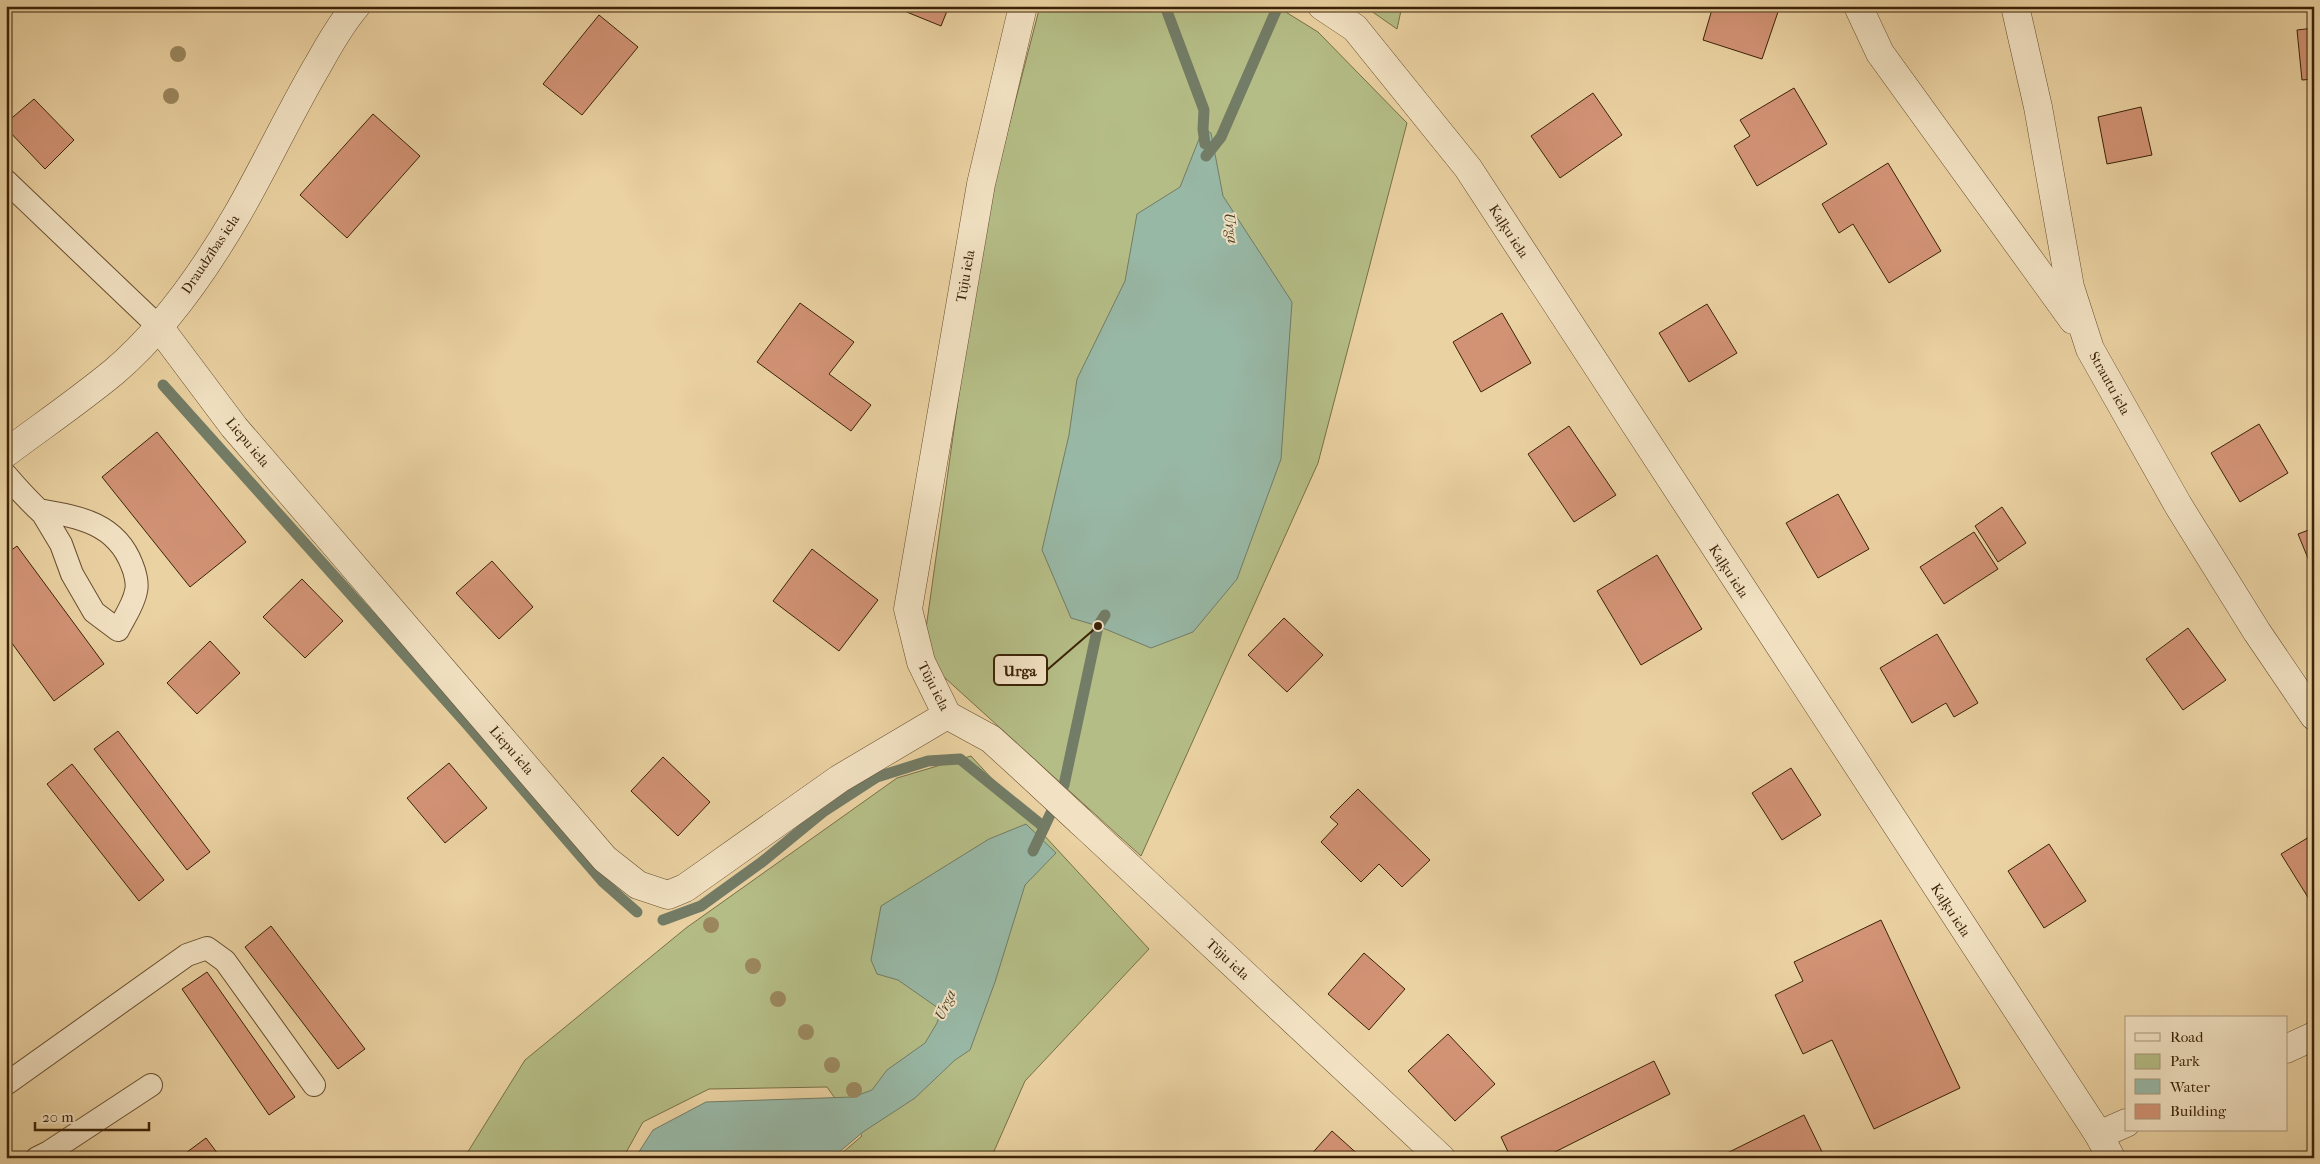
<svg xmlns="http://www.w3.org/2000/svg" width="2320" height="1164" font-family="'IM FELL French Canon',serif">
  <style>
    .green { fill: #b5bd86; stroke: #787046 }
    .water { fill: #98b8a6; stroke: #737c66 }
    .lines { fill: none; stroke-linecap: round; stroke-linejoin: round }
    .stream { stroke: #737c66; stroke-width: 11 }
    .building { fill: #d29375; stroke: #3b2207 }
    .service-casing { stroke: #674e2e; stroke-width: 24 }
    .pedestrian-casing { stroke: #674e2e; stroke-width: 29 }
    .minor-casing { stroke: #674e2e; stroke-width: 29 }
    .service { stroke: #f2e2c3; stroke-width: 22 }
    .pedestrian { stroke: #f2e2c3; stroke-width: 28 }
    .minor { stroke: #f2e2c3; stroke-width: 28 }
    .tree { fill: #9b875e }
    .labels { text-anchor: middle; stroke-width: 4; stroke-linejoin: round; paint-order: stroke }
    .street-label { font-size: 14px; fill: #3b2207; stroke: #f2e2c3 }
    .water-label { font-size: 15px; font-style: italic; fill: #52482f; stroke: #f2e2c3 }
    .leader { fill: none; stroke: #3b2207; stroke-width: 2 }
    .callout-dot { fill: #3b2207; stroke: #f2e2c3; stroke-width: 2 }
    .callout { fill: #f2e2c3; stroke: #3b2207; stroke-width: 2 }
    .callout-label { font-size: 15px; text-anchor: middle; font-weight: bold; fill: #3b2207 }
  </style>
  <rect width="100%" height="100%" fill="#ebd2a2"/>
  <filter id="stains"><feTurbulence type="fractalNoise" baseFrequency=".004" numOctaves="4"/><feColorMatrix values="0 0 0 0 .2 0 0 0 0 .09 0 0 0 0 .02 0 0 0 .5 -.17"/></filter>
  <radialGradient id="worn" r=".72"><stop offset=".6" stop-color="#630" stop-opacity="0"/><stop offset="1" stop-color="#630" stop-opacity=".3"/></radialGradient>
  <!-- green -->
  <g class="green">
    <polygon points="1040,6 1276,6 1318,32 1407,123 1318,463 1141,856 922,657 982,230"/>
    <polygon points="1364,6 1402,6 1397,29"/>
    <polygon points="971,756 1149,949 1025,1081 991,1158 836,1158 862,1136 827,1087 709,1089 643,1122 623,1158 464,1158 525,1060 686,928 897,778"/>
  </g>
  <!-- water -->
  <g class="water">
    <polygon points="1203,129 1211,133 1223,196 1292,302 1281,459 1237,579 1193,632 1151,648 1098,626 1071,618 1042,550 1069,435 1077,379 1125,281 1137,214 1180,187"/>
    <polygon points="1026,824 1056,853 1025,885 995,982 970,1050 955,1060 915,1098 863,1132 832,1158 635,1158 653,1130 706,1102 853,1097 872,1090 887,1070 925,1043 937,1023 941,1010 898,980 877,974 871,960 881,906 989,839"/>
  </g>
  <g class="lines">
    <!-- stream -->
    <g class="stream">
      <polyline points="1165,6 1204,110 1203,129 1205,144"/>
      <polyline points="1206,156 1221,137 1278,6"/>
      <polyline points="163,385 466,723 603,882 637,912"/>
      <polyline points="1033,851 1064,785 1098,626 1105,615"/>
      <polyline points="663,920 701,906 762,862 823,812 877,777 928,761 960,759 1044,827"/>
    </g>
  </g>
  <!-- building -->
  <g class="building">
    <polygon points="892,6 949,6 941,26"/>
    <polygon points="1713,6 1780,6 1762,59 1703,40"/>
    <polygon points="599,15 638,47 582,115 543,84"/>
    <polygon points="2314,28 2314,79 2302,80 2297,30"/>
    <polygon points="1794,88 1827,144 1757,186 1734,146 1750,136 1740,120"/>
    <polygon points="1593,93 1622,135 1560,178 1531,136"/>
    <polygon points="34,99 74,140 45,169 6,128 6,123"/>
    <polygon points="2141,107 2152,155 2107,164 2098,117"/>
    <polygon points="373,114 420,156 347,238 300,195"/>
    <polygon points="1888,163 1941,251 1889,283 1853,224 1839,233 1822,204"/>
    <polygon points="800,303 854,342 829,374 871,405 851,431 757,362"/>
    <polygon points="1707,304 1737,353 1689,382 1659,333"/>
    <polygon points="1502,313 1531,363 1481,392 1453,342"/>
    <polygon points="2259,424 2288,473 2240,502 2211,453"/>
    <polygon points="1569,426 1616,495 1574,522 1528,454"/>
    <polygon points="157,432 246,542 190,587 102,477"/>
    <polygon points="1838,494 1869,549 1818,578 1786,523"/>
    <polygon points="2002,507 2026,543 1998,562 1975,526"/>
    <polygon points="2314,528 2314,573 2298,534"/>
    <polygon points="1974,532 1998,569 1944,604 1920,567"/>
    <polygon points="17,546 104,664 54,701 6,635 6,554"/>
    <polygon points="812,549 878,600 839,651 773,601"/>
    <polygon points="1657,555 1702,629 1641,665 1597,591"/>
    <polygon points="492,561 533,607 499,639 456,593"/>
    <polygon points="302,579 343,621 305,658 263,617"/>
    <polygon points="1284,618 1323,655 1287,692 1248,655"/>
    <polygon points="2188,628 2226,680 2183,710 2146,659"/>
    <polygon points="1937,634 1978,703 1954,717 1946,703 1912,723 1880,668"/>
    <polygon points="210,641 240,673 197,714 167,683"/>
    <polygon points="118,731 210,852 187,870 94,749"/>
    <polygon points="663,757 710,802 678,836 631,791"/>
    <polygon points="449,763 487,808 445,843 407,798"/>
    <polygon points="72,764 164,880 139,901 47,784"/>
    <polygon points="1791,768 1821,815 1782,840 1752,793"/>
    <polygon points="1358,789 1430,860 1402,887 1379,864 1361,882 1321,842 1338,824 1330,817"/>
    <polygon points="2314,834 2314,907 2281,854"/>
    <polygon points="2049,844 2086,901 2044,928 2008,871"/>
    <polygon points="1881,920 1960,1088 1874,1129 1832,1040 1803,1054 1775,995 1803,981 1794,962"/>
    <polygon points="271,926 365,1049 338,1069 245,947"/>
    <polygon points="1364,953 1405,989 1369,1030 1328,994"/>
    <polygon points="207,972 295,1097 269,1115 182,989"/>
    <polygon points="1448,1034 1495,1084 1455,1121 1408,1071"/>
    <polygon points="1654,1061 1670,1094 1543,1158 1511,1158 1501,1137"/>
    <polygon points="1804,1115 1825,1158 1717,1158"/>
    <polygon points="1332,1131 1362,1158 1308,1158"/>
    <polygon points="206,1138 221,1158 179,1158"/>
  </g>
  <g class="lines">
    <defs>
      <g id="service">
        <polyline points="6,181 159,327"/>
        <path d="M 6,475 C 18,489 30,502 43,514 L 61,544 L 72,574 L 94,612 L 118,630 C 124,618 134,604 136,591 C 138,584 135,572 132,565 C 116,523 79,517 39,510"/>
        <polyline points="6,1084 187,955 207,948 225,961 314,1085"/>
        <polyline points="37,1158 49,1152 151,1085"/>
      </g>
      <polyline id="pedestrian" points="1025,770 1081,822"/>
      <g id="minor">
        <polyline points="1023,6 981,184 908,609 921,662 947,715 991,739 1025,770"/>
        <polyline points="1322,6 1355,28 1468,168 2099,1135 2111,1158"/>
        <polyline points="1858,6 1880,53 2073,320"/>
        <polyline points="2015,6 2038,107 2070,287 2090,349 2178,505 2257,632 2314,716"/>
        <polyline points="159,327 234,427 605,859 638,885 668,895 685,888 839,779 947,715"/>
        <path d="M 6,453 C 42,426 80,400 115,371 C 165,328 205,270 238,213 C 266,164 290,112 319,63 C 330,43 341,24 356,6"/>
        <polyline points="1081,822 1441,1158"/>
        <polyline points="2286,1049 2314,1036"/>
        <polyline points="2099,1135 2126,1123"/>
      </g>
    </defs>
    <!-- service casing -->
    <use href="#service" class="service-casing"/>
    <!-- pedestrian casing -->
    <use href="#pedestrian" class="pedestrian-casing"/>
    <!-- minor casing -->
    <use href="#minor" class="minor-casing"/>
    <!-- service -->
    <use href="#service" class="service"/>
    <!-- pedestrian -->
    <use href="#pedestrian" class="pedestrian"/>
    <!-- minor -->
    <use href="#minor" class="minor"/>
  </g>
  <!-- trees -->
  <g class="tree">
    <circle cx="178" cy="54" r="8"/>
    <circle cx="171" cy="96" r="8"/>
    <circle cx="711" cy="925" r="8"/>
    <circle cx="753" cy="966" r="8"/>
    <circle cx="778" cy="999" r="8"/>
    <circle cx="806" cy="1032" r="8"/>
    <circle cx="832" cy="1065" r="8"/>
    <circle cx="854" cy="1090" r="8"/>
  </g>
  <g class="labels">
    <!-- street labels -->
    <g class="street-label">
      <text transform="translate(1509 231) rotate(57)" y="5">Kaļķu iela</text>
      <text transform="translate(210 254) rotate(-56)" y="5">Draudzības iela</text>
      <text transform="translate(965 276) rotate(-80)" y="5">Tūju iela</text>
      <text transform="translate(2110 383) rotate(61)" y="5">Strautu iela</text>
      <text transform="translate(248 442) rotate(50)" y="5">Liepu iela</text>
      <text transform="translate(1729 571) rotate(57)" y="5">Kaļķu iela</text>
      <text transform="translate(934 686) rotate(63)" y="5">Tūju iela</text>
      <text transform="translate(512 750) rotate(49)" y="5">Liepu iela</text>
      <text transform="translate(1951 910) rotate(57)" y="5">Kaļķu iela</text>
      <text transform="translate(1228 959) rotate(43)" y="5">Tūju iela</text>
    </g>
    <!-- water labels -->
    <g class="water-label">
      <text transform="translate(1231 228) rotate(82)" y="5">Urga</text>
      <text transform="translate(945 1005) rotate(-65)" y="5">Urga</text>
    </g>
  </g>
  <!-- callouts -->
  <path class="leader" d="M1098 626L1047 670"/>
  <circle class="callout-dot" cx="1098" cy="626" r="5"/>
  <rect class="callout" x="994" y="655" width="53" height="30" rx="5"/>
  <g class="callout-label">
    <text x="1020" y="676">Urga</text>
  </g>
  <!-- margin -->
  <rect width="2320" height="1164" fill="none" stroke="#ebd2a2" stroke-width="25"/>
  <rect x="8" y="8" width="2305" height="1149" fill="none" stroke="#3b2207" stroke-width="2.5"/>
  <rect x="12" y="12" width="2295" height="1139" fill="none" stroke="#3b2207"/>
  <!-- legend -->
  <rect x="2125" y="1016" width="162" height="115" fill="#f2e2c3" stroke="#a99578"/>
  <rect x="2135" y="1033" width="25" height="8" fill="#f2e2c3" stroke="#a99578"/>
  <text x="2170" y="1042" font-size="15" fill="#3b2207">Road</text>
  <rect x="2135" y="1054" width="25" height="15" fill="#b5bd86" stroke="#a99578"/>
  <text x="2170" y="1066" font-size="15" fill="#3b2207">Park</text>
  <rect x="2135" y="1079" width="25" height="15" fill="#98b8a6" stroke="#a99578"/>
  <text x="2170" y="1092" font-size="15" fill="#3b2207">Water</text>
  <rect x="2135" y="1104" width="25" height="15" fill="#d29375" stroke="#a99578"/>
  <text x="2170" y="1116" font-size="15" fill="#3b2207">Building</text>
  <!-- scale -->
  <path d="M35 1122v8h114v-8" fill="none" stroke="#3b2207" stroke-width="2.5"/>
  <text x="42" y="1122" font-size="15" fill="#3b2207" stroke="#f2e2c3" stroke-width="4" paint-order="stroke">20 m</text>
  <rect width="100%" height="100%" filter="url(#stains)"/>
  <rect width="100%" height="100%" fill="url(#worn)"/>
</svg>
